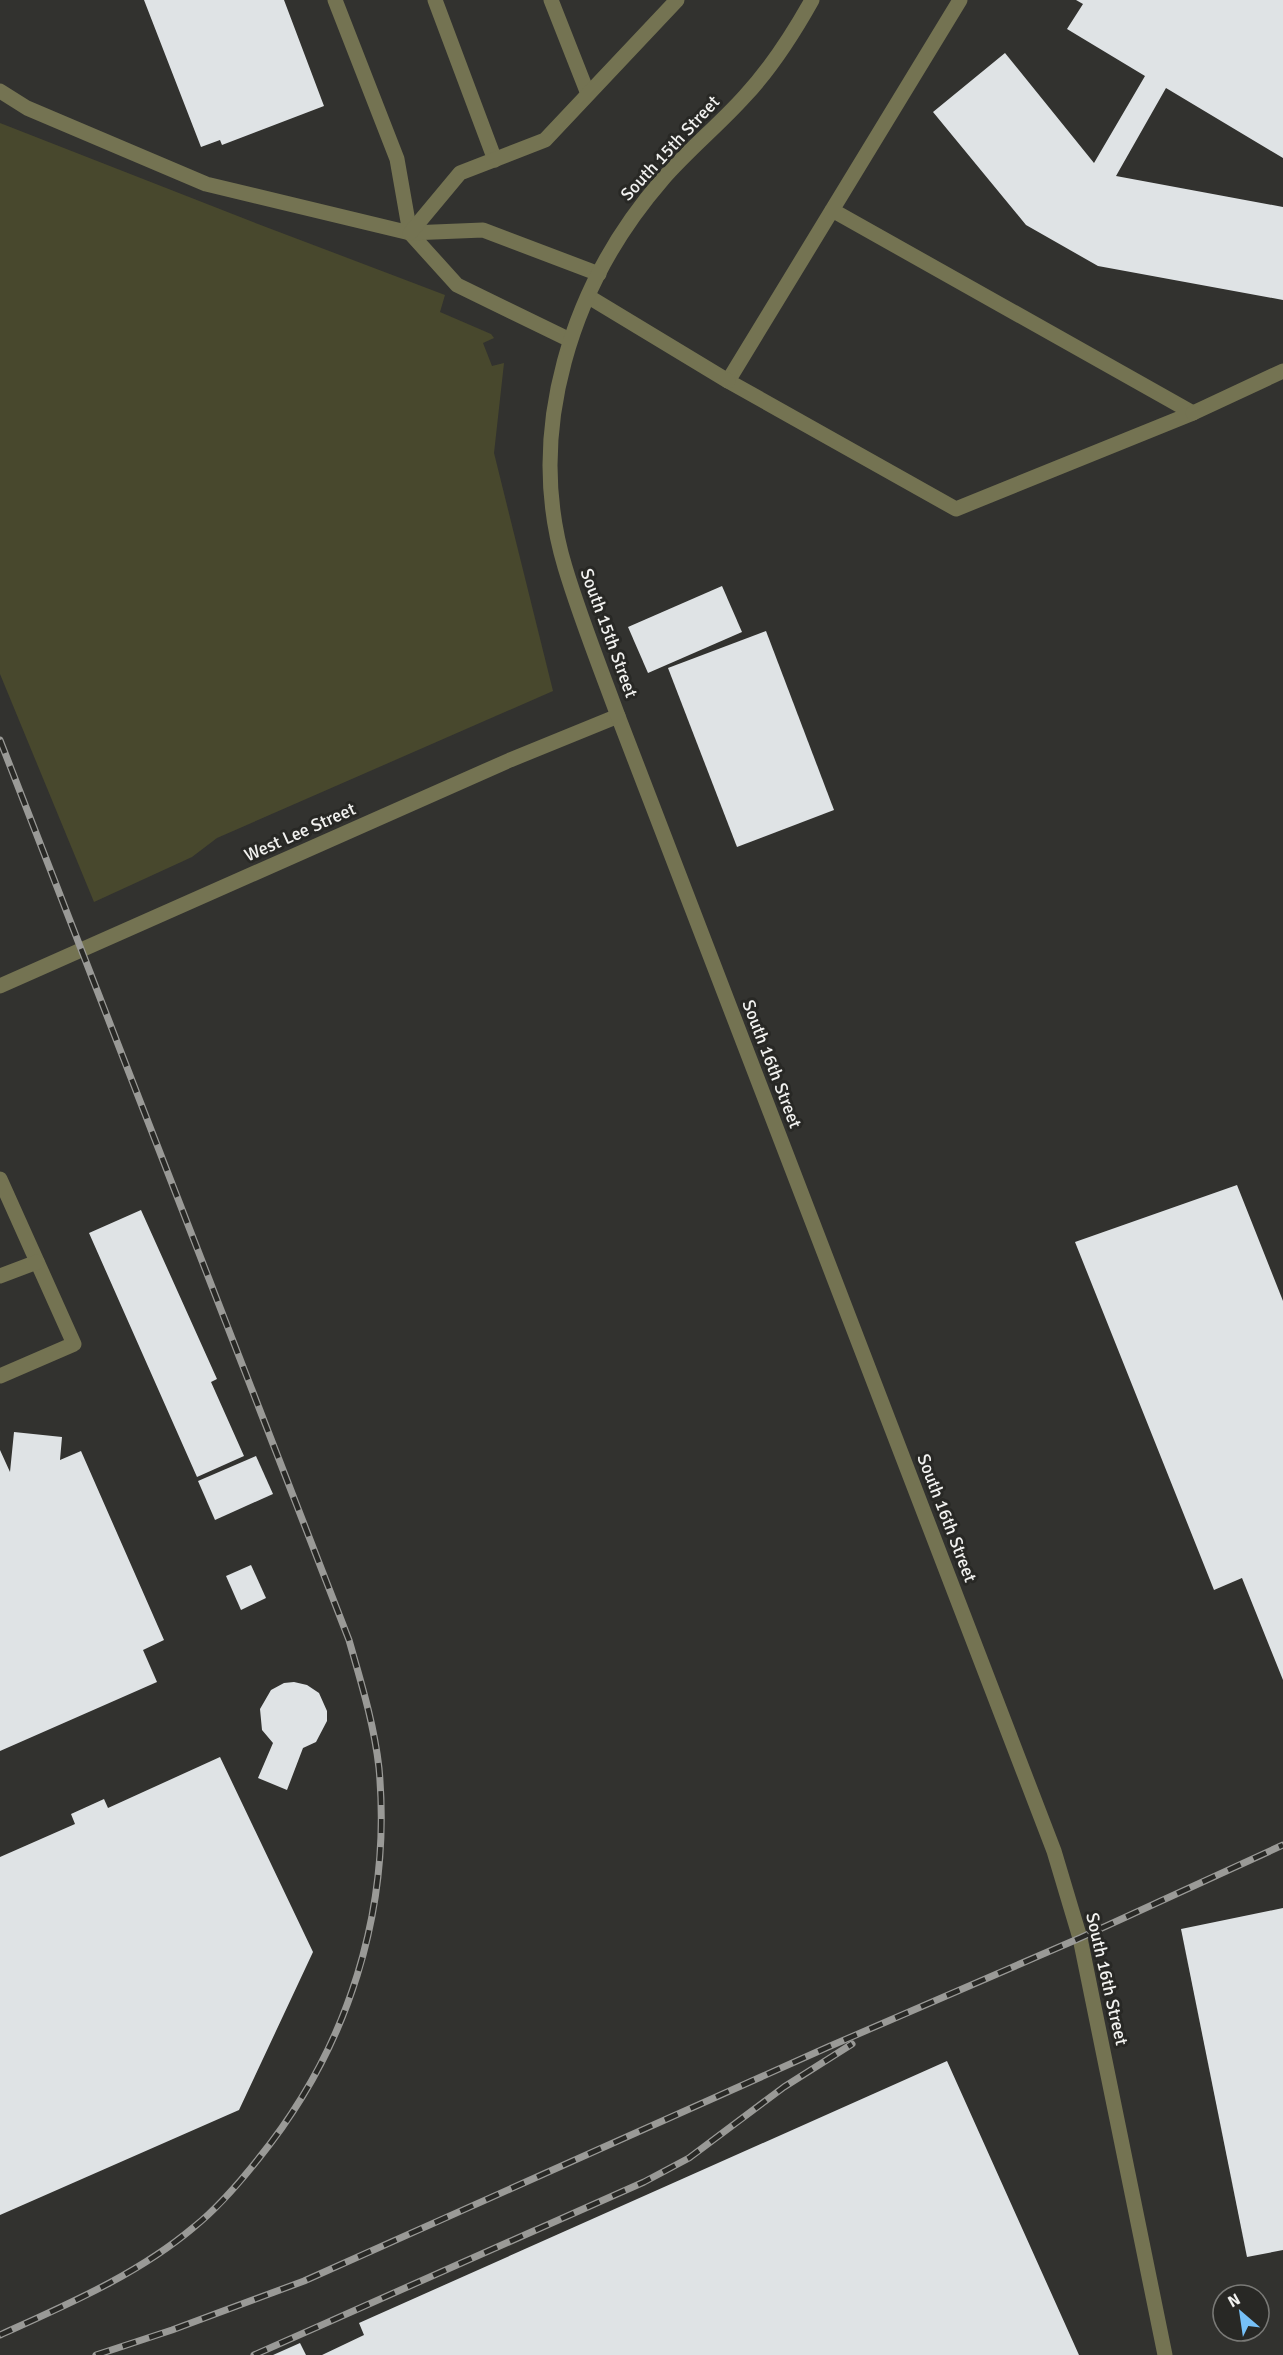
<svg xmlns="http://www.w3.org/2000/svg" width="1283" height="2355" font-family="Signika,sans-serif">
  <style>
    .green { fill: #48482d }
    .building { fill: #dfe3e5 }
    .lines { fill: none; stroke-linecap: round; stroke-linejoin: round }
    .service { stroke: #747352; stroke-width: 15 }
    .minor { stroke: #747352; stroke-width: 15 }
    .tertiary { stroke: #747352; stroke-width: 15 }
    .rail-casing { stroke: #9a9a97; stroke-width: 7 }
    .rail { stroke: #282825; stroke-width: 4.5; stroke-dasharray: 14; stroke-linecap: butt }
    .labels { text-anchor: middle; stroke-width: 6; stroke-linejoin: round; paint-order: stroke }
    .street-label { font-size: 18px; fill: #f2f2f0; stroke: #282825 }
  </style>
  <rect width="100%" height="100%" fill="#32322f"/>
  <!-- green -->
  <polygon class="green" points="0,123 253,222 445,295 440,312 491,334 494,338 483,343 492,366 504,363 494,453 553,691 217,838 192,857 94,902 0,674"/>
  <!-- building -->
  <g class="building">
    <polygon points="144,0 284,0 324,106 222,145 220,140 201,147"/>
    <polygon points="1076,0 1283,0 1283,158 1166,88 1116,176 1283,207 1283,300 1098,266 1026,225 933,112 1005,53 1094,163 1145,76 1067,29 1083,4"/>
    <polygon points="722,586 742,632 648,673 628,627"/>
    <polygon points="766,631 834,810 737,847 668,668"/>
    <polygon points="1237,1185 1283,1301 1283,1680 1242,1578 1214,1590 1075,1242"/>
    <polygon points="141,1210 217,1379 211,1382 244,1456 197,1477 89,1233"/>
    <polygon points="14,1432 62,1437 60,1460 81,1451 164,1640 143,1650 157,1682 0,1751 0,1450 10,1472"/>
    <polygon points="256,1456 273,1494 215,1520 198,1481"/>
    <polygon points="251,1565 266,1598 241,1610 226,1576"/>
    <polygon points="294,1682 307,1685 319,1693 327,1711 327,1721 316,1742 303,1748 287,1790 258,1778 273,1743 262,1730 260,1709 271,1690 284,1683"/>
    <polygon points="220,1757 313,1952 239,2110 0,2215 0,1857 75,1824 71,1814 104,1799 108,1808"/>
    <polygon points="1283,1908 1283,2250 1247,2257 1181,1929"/>
    <polygon points="947,2061 1079,2355 322,2355 364,2335 359,2323"/>
    <polygon points="300,2343 306,2355 273,2355"/>
  </g>
  <g class="lines">
    <!-- service -->
    <g class="service">
      <polyline points="335,0 397,159 410,233 457,285 570,340"/>
      <polyline points="435,0 495,160"/>
      <polyline points="551,0 588,94"/>
      <polyline points="0,91 27,108 206,184 410,233 483,230 599,274"/>
      <polyline points="832,210 1193,413 956,509 728,381 960,0"/>
      <polyline points="410,233 460,173 545,140 677,0"/>
      <polyline points="589,297 728,381"/>
      <polyline points="1193,413 1283,371"/>
      <polyline points="0,1179 74,1344 0,1376"/>
      <polyline points="0,1276 37,1262"/>
    </g>
    <!-- minor -->
    <polyline class="minor" points="0,986 510,760 618,716"/>
    <!-- tertiary -->
    <path class="tertiary" d="M 812,0 C 793,34 772,67 745,96 C 719,125 688,150 662,180 C 572,284 524,431 565,567 C 580,617 600,667 618,716 L 1054,1851 L 1080,1938 L 1165,2355"/>
    <defs>
      <g id="rail">
        <path d="M 0,740 L 349,1640 C 361,1682 374,1724 379,1768 C 392,1910 348,2048 259,2158 C 240,2182 219,2207 194,2227 C 137,2275 68,2304 0,2335"/>
        <polyline points="96,2355 172,2330 304,2281 828,2047 1080,1938 1283,1845"/>
        <polyline points="254,2355 644,2182 689,2158 784,2087 852,2044"/>
      </g>
    </defs>
    <!-- rail casing -->
    <use href="#rail" class="rail-casing"/>
    <!-- rail -->
    <use href="#rail" class="rail"/>
  </g>
  <g class="labels">
    <!-- street labels -->
    <g class="street-label">
      <text transform="translate(670 148) rotate(-47)" y="6">South 15th Street</text>
      <text transform="translate(609 633) rotate(70)" y="6">South 15th Street</text>
      <text transform="translate(300 832) rotate(-24)" y="6">West Lee Street</text>
      <text transform="translate(772 1064) rotate(69)" y="6">South 16th Street</text>
      <text transform="translate(947 1518) rotate(69)" y="6">South 16th Street</text>
      <text transform="translate(1107 1979) rotate(77)" y="6">South 16th Street</text>
    </g>
  </g>
  <!-- north arrow -->
  <g transform="translate(1241 2313) rotate(331)"><circle r="28" fill="#282825" stroke="#797976" stroke-width="1.5"/>
  <path d="M0-4.5L10 22L0 15L-10 22Z" fill="#76c0f7"/>
  <text y="-9" font-size="16" font-weight="bold" text-anchor="middle" fill="#f2f2f0">N</text>
  </g>
</svg>
